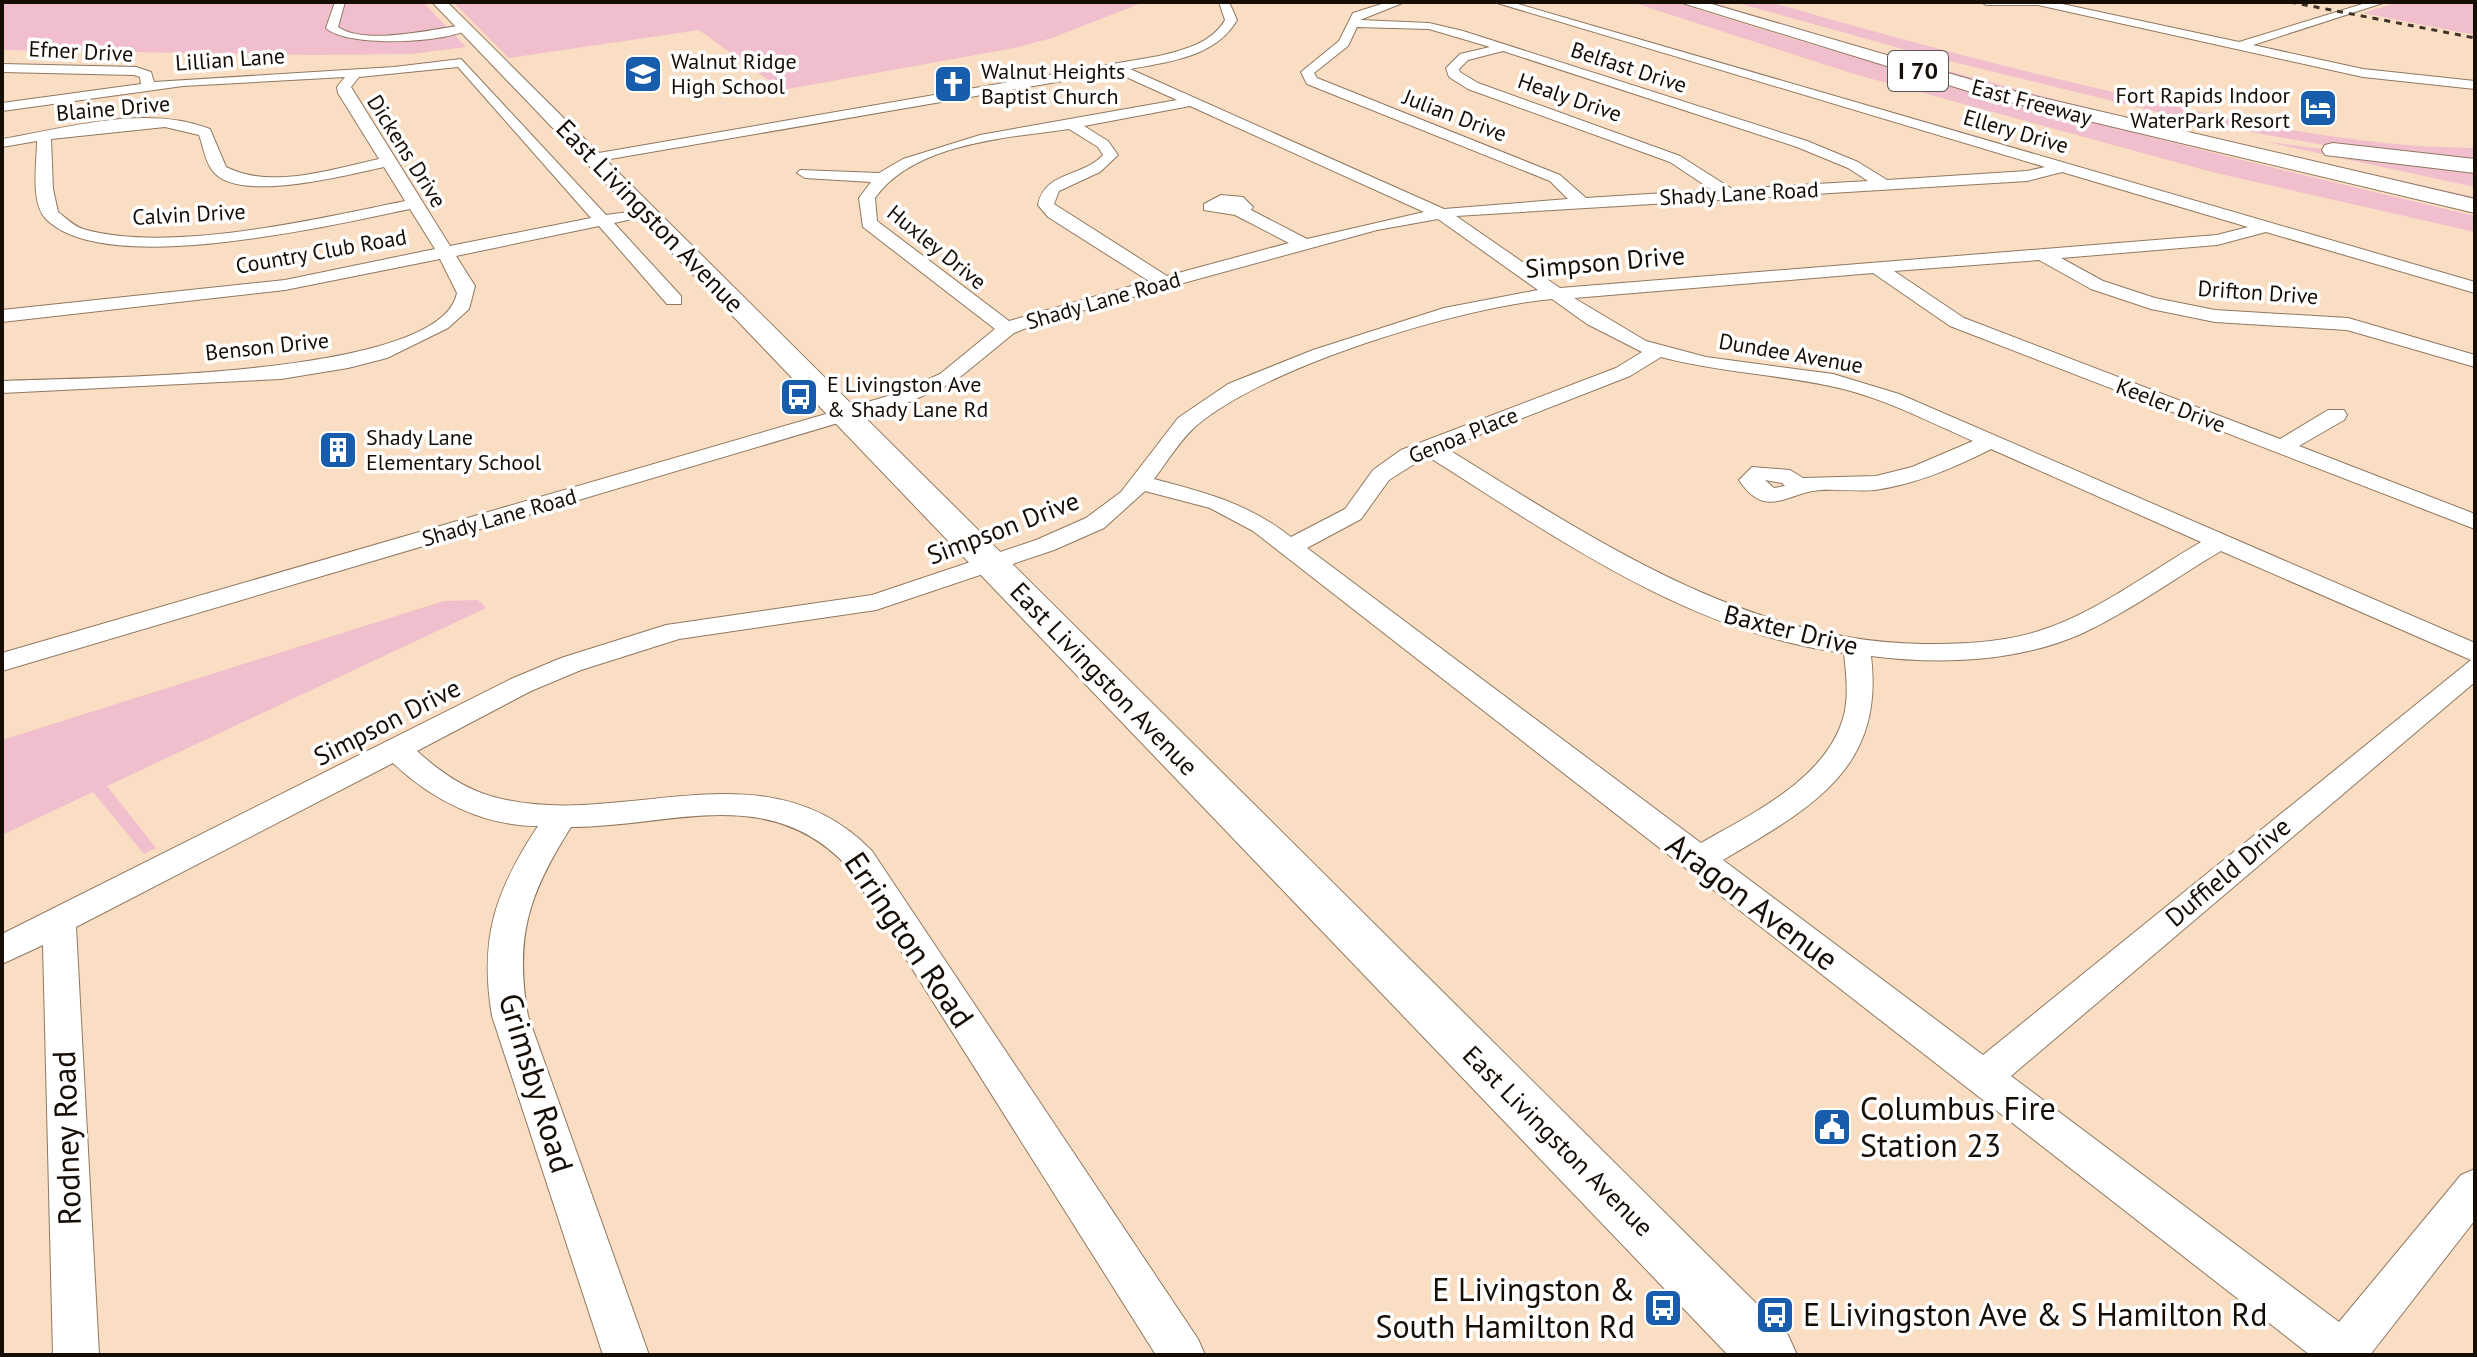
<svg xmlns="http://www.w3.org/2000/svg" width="2477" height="1357" font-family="'PT Sans',sans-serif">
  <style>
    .green { fill: #f1becd }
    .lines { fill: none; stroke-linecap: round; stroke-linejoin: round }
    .minor-casing { stroke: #907860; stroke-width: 2 }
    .major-casing { stroke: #907860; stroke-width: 2 }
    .highway-casing { stroke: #907860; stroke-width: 2 }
    .minor { fill: #fff; fill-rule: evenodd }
    .major { fill: #fff; fill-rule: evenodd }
    .highway { fill: #fff; fill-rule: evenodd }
    .rail { stroke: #403428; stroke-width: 3; stroke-dasharray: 6 6; stroke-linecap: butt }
    .labels { text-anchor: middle; stroke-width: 7; stroke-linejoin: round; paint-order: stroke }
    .far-street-label { font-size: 22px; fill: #160d05; stroke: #fff }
    .far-poi-label { font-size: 22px; fill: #160d05; stroke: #fff; text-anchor: start }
    .shield { fill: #fff; stroke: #5c5650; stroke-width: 2 }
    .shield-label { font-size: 24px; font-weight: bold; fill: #160d05 }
    .street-label { font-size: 26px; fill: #160d05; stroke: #fff }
    .near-street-label { font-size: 32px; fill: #160d05; stroke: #fff }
    .near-poi-label { font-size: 32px; fill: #160d05; stroke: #fff; text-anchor: start }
  </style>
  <rect width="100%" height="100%" fill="#f9dec3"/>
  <!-- green -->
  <g class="green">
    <polygon points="2,2 423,2 466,47 412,54 312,55 2,50"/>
    <polygon points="453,2 1144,2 1052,38 1014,48 782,90 699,30 509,58"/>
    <path d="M 1631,2 L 1674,2 C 1938,86 2206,153 2475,216 L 2475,232 L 2212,172 L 1854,74 Z"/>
    <path d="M 1699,2 L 1711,2 C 1962,81 2218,141 2475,197 L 2475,201 L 1981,84 Z"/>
    <path d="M 1734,2 L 1770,2 C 1890,37 2011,69 2134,97 C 2246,123 2360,147 2475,148 L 2475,163 L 2346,149 L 2211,125 L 1921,54 Z"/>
    <polygon points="2399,2 2475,2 2475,35 2363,13"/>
    <polygon points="2262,141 2475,169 2475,187"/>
    <polygon points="478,600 486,608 107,786 156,848 144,854 93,792 2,835 2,740 444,601"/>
  </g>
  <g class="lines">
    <defs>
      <g id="minor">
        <path d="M 335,2 L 345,2 L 338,27 C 366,46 432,29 465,25 L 471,28 C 449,43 347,48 326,28 Z"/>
        <path d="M 1219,2 L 1229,2 L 1237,20 C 1216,57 1168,62 1130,69 L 1444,209 L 1568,199 L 1550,181 L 1307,84 L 1301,72 L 1339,41 L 1353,13 L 1388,2 L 1405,2 L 1360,20 L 1429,23 L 1463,31 L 1807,141 L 1858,162 L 1887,180 L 2027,171 L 2045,167 L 1494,2 L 1511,2 L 2475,282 L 2475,293 L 2266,232 L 2217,245 L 2061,258 L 2103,281 L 2155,298 L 2215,310 L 2348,318 L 2475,355 L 2475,367 L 2347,330 L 2215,322 L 2151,309 L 2091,289 L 2039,260 L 1894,271 L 1964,318 L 2280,439 L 2328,410 L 2344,410 L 2347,415 L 2344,420 L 2299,446 L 2475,514 L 2475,529 L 1950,326 L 1873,273 L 1574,298 L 1646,341 L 1706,357 L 1833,374 L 1899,394 L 2475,643 L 2475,682 L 2011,1076 L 2339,1322 L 2461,1175 L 2475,1169 L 2475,1220 L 2370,1355 L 2310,1355 L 1253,531 L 1210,508 L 1145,491 L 1104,528 L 1054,550 L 876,610 L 679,639 L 581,670 L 531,691 L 417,751 C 439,771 464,789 494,797 C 620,832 764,740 872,851 L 1198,1339 L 1205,1355 L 1156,1355 L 848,867 C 769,782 671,827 571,827 C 529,893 514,937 528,1016 L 649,1355 L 603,1355 L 492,1016 C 479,939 495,891 538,826 C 483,826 432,800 393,763 L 76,927 L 99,1355 L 53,1355 L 43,945 L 2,964 L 2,934 L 511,679 L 561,658 L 666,625 L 872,595 L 1036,540 L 1086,518 L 1121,492 L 1178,418 L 1228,384 L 1313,350 L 1444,308 L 1538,290 L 1438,219 L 1377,230 L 1041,322 L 1014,333 L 954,382 L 909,402 L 2,671 L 2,653 L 895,394 L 940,374 L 995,329 L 863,227 L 859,198 L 871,182 L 805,178 L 797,173 L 800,170 L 879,173 L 903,159 L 980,135 L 1177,100 L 1115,72 L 593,162 L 586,158 L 593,154 L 1159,56 C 1184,50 1212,43 1225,20 ZM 1357,27 L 1429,29 L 1490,47 L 1460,54 L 1446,68 L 1449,77 L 1468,89 L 1670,162 L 1712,190 L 1586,198 L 1560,175 L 1317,78 L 1314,73 L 1348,46 ZM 1503,51 L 1797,147 L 1848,168 L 1868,181 L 1732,189 L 1680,156 L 1478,83 L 1460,72 L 1459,69 L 1468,60 ZM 1190,106 L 1424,212 L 1307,239 L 1251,210 L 1253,207 L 1243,197 L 1221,195 L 1204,204 L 1204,210 L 1235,215 L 1289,243 L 1167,276 L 1054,204 L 1059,191 L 1100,172 L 1118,155 L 1108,141 L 1084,126 ZM 1069,129 L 1098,147 L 1103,155 C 1084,177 1044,171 1038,205 L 1048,217 L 1149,281 L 1009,321 L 877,221 L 875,198 C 914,143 1006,138 1069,129 ZM 2062,172 L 2248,227 L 2217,235 L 1560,288 L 1456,216 L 2027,181 ZM 1552,299 L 1587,324 L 1642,352 L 1616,368 L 1401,450 L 1373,470 L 1345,509 L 1291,537 C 1247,503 1207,493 1154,479 C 1167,462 1180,440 1196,426 C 1266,366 1460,307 1552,299 ZM 1661,357 C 1717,372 1774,374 1830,386 C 1880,396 1927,421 1973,441 L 1912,467 L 1876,476 L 1803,478 L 1790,470 L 1752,467 L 1739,480 C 1762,514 1778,500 1808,492 C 1825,487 1855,492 1875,490 C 1916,484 1954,468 1991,449 L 2201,542 C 2149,572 2099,611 2042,630 C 2004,643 1961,644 1922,644 C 1742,641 1594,539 1446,448 L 1630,376 ZM 1427,456 C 1556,537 1689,633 1844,653 C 1846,673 1849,695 1844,715 C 1828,778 1753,813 1701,843 L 1307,548 L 1361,519 L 1389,480 ZM 1765,480 L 1782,483 L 1785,486 L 1774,488 ZM 2221,551 L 2471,660 L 1983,1055 L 1723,860 C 1809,809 1885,770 1871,656 C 1941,665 2019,662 2083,633 C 2132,610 2175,578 2221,551 Z"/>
        <polygon points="1981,2 2053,2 2239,42 2369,2 2386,2 2253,45 2363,69 2475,81 2475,89 2363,77 2038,5 1986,5"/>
        <path d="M 461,59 L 606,215 L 651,209 L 651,215 L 614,223 L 681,296 L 681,304 L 667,304 L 599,226 L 456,256 L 475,286 L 469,309 L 448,328 L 387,358 L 348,368 L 281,379 L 2,393 L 2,381 C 77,377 441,380 457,293 L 440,259 L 285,290 L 2,322 L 2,310 L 285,280 L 435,249 L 410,209 C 332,225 105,279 46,219 C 30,203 37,162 37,141 L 2,147 L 2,139 C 68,128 146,104 210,129 L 226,167 C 271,190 332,169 379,159 L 338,93 L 337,87 L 345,77 L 183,86 L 2,111 L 2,103 L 141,84 L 140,77 L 134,75 L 2,72 L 2,64 L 136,67 L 151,72 L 154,82 L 394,67 ZM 458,67 L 591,218 L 450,246 L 351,87 L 359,77 ZM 165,127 L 199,135 C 203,145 205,161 212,170 C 235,205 350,174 384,167 L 405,201 C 316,219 170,254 83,229 C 74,226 66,218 58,212 L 53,189 L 51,139 Z"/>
      </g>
      <polygon id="major" points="432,2 447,2 1788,1335 1797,1355 1728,1355"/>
      <g id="highway">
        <polygon points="1679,2 1705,2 1996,87 2475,199 2475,213 1984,96"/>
        <polygon points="2333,143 2475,159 2475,173 2325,155 2322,150 2325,145"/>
      </g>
    </defs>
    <!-- minor casing -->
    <use href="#minor" class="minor-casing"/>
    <!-- major casing -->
    <use href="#major" class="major-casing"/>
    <!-- highway casing -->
    <use href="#highway" class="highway-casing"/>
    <!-- minor -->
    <use href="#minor" class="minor"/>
    <!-- major -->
    <use href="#major" class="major"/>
    <!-- highway -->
    <use href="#highway" class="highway"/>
    <!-- rail -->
    <polyline class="rail" points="2290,2 2475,38"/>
  </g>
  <!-- icons -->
  <defs>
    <symbol id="school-square" viewBox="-11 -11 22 22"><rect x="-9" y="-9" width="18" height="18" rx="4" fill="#185cac" stroke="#fff"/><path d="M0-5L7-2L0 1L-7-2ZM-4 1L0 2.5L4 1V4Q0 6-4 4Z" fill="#fff"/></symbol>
    <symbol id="church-square" viewBox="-11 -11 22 22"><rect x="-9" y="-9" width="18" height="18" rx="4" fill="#185cac" stroke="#fff"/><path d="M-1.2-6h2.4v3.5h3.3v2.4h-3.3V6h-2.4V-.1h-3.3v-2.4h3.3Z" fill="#fff"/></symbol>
    <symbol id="hotel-square" viewBox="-11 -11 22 22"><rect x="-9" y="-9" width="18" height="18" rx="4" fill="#185cac" stroke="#fff"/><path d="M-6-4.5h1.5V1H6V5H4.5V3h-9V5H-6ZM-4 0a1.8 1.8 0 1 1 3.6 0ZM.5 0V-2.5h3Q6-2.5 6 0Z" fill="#fff"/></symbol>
    <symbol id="bus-square" viewBox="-11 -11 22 22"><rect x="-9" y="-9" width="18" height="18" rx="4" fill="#185cac" stroke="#fff"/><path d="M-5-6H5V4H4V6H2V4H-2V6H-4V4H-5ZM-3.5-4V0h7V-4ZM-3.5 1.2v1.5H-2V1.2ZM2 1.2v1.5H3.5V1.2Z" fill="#fff"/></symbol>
    <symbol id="building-square" viewBox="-11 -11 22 22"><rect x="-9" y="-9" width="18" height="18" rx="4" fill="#185cac" stroke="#fff"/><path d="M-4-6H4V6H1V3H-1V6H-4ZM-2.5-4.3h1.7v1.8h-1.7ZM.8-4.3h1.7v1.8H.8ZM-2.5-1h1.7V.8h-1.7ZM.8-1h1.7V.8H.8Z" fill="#fff"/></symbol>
    <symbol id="civic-square" viewBox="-11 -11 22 22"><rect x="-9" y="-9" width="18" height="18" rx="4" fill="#185cac" stroke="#fff"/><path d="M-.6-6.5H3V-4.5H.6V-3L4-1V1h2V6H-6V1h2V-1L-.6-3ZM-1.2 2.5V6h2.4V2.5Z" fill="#fff"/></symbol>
  </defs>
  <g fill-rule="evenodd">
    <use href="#school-square" x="621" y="52" width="44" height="44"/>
    <use href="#church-square" x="931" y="62" width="44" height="44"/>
    <use href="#hotel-square" x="2296" y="86" width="44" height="44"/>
    <use href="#bus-square" x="777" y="375" width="44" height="44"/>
    <use href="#building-square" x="316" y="428" width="44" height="44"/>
    <use href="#civic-square" x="1810" y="1105" width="44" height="44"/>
    <use href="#bus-square" x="1641" y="1286" width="44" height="44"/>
    <use href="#bus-square" x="1753" y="1293" width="44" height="44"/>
  </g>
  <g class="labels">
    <!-- far-street labels -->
    <g class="far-street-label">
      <text transform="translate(81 51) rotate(3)" y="8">Efner Drive</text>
      <text transform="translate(230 59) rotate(-4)" y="8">Lillian Lane</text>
      <text transform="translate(1629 67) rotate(18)" y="8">Belfast Drive</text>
      <text transform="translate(1570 97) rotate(19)" y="8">Healy Drive</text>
      <text transform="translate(2032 102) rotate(15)" y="8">East Freeway</text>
      <text transform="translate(113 108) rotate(-5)" y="8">Blaine Drive</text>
      <text transform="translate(1455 115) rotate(21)" y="8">Julian Drive</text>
      <text transform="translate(2016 131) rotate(16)" y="8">Ellery Drive</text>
      <text transform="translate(407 151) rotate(58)" y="8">Dickens Drive</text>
      <text transform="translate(1739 193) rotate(-3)" y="8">Shady Lane Road</text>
      <text transform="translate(189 214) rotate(-3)" y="8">Calvin Drive</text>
      <text transform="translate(937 247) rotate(39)" y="8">Huxley Drive</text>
      <text transform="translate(321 251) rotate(-10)" y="8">Country Club Road</text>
      <text transform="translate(2258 292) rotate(4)" y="8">Drifton Drive</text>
      <text transform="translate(1103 300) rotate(-16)" y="8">Shady Lane Road</text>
      <text transform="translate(267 346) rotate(-6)" y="8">Benson Drive</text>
      <text transform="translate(1791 353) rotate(10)" y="8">Dundee Avenue</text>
      <text transform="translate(2171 405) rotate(21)" y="8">Keeler Drive</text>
      <text transform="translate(1463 435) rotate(-22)" y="8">Genoa Place</text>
      <text transform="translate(499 517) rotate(-16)" y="8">Shady Lane Road</text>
    </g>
    <!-- far-poi labels -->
    <g class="far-poi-label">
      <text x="671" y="69">Walnut Ridge<tspan x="671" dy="25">High School</tspan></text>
      <text x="981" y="79">Walnut Heights<tspan x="981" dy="25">Baptist Church</tspan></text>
      <text x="2290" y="103" text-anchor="end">Fort Rapids Indoor<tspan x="2290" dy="25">WaterPark Resort</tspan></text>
      <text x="827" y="392">E Livingston Ave<tspan x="827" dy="25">&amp; Shady Lane Rd</tspan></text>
      <text x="366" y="445">Shady Lane<tspan x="366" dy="25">Elementary School</tspan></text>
    </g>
    <!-- shield labels -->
    <rect class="shield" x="1888" y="51" width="60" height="40" rx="6"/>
    <g class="shield-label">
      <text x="1918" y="79">I 70</text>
    </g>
    <!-- street labels -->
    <g class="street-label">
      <text transform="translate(650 216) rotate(46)" y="9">East Livingston Avenue</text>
      <text transform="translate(1605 262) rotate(-5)" y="9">Simpson Drive</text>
      <text transform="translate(1003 528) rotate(-21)" y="9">Simpson Drive</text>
      <text transform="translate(1791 630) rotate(14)" y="9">Baxter Drive</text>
      <text transform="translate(1104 679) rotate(46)" y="9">East Livingston Avenue</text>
      <text transform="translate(387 722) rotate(-27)" y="9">Simpson Drive</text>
      <text transform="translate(2228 872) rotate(-40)" y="9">Duffield Drive</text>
      <text transform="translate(1558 1141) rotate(45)" y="9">East Livingston Avenue</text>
    </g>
    <!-- near-street labels -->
    <g class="near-street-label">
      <text transform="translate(1752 902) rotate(37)" y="11">Aragon Avenue</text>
      <text transform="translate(909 940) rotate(56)" y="11">Errington Road</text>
      <text transform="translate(536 1083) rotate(73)" y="11">Grimsby Road</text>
      <text transform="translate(67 1138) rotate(-92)" y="11">Rodney Road</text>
    </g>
    <!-- near-poi labels -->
    <g class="near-poi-label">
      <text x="1860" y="1120">Columbus Fire<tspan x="1860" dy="37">Station 23</tspan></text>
      <text x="1635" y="1301" text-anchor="end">E Livingston &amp;<tspan x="1635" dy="37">South Hamilton Rd</tspan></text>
      <text x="1803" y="1326">E Livingston Ave &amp; S Hamilton Rd</text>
    </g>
  </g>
  <!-- border -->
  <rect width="2477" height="1357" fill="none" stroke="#160d05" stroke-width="8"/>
</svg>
